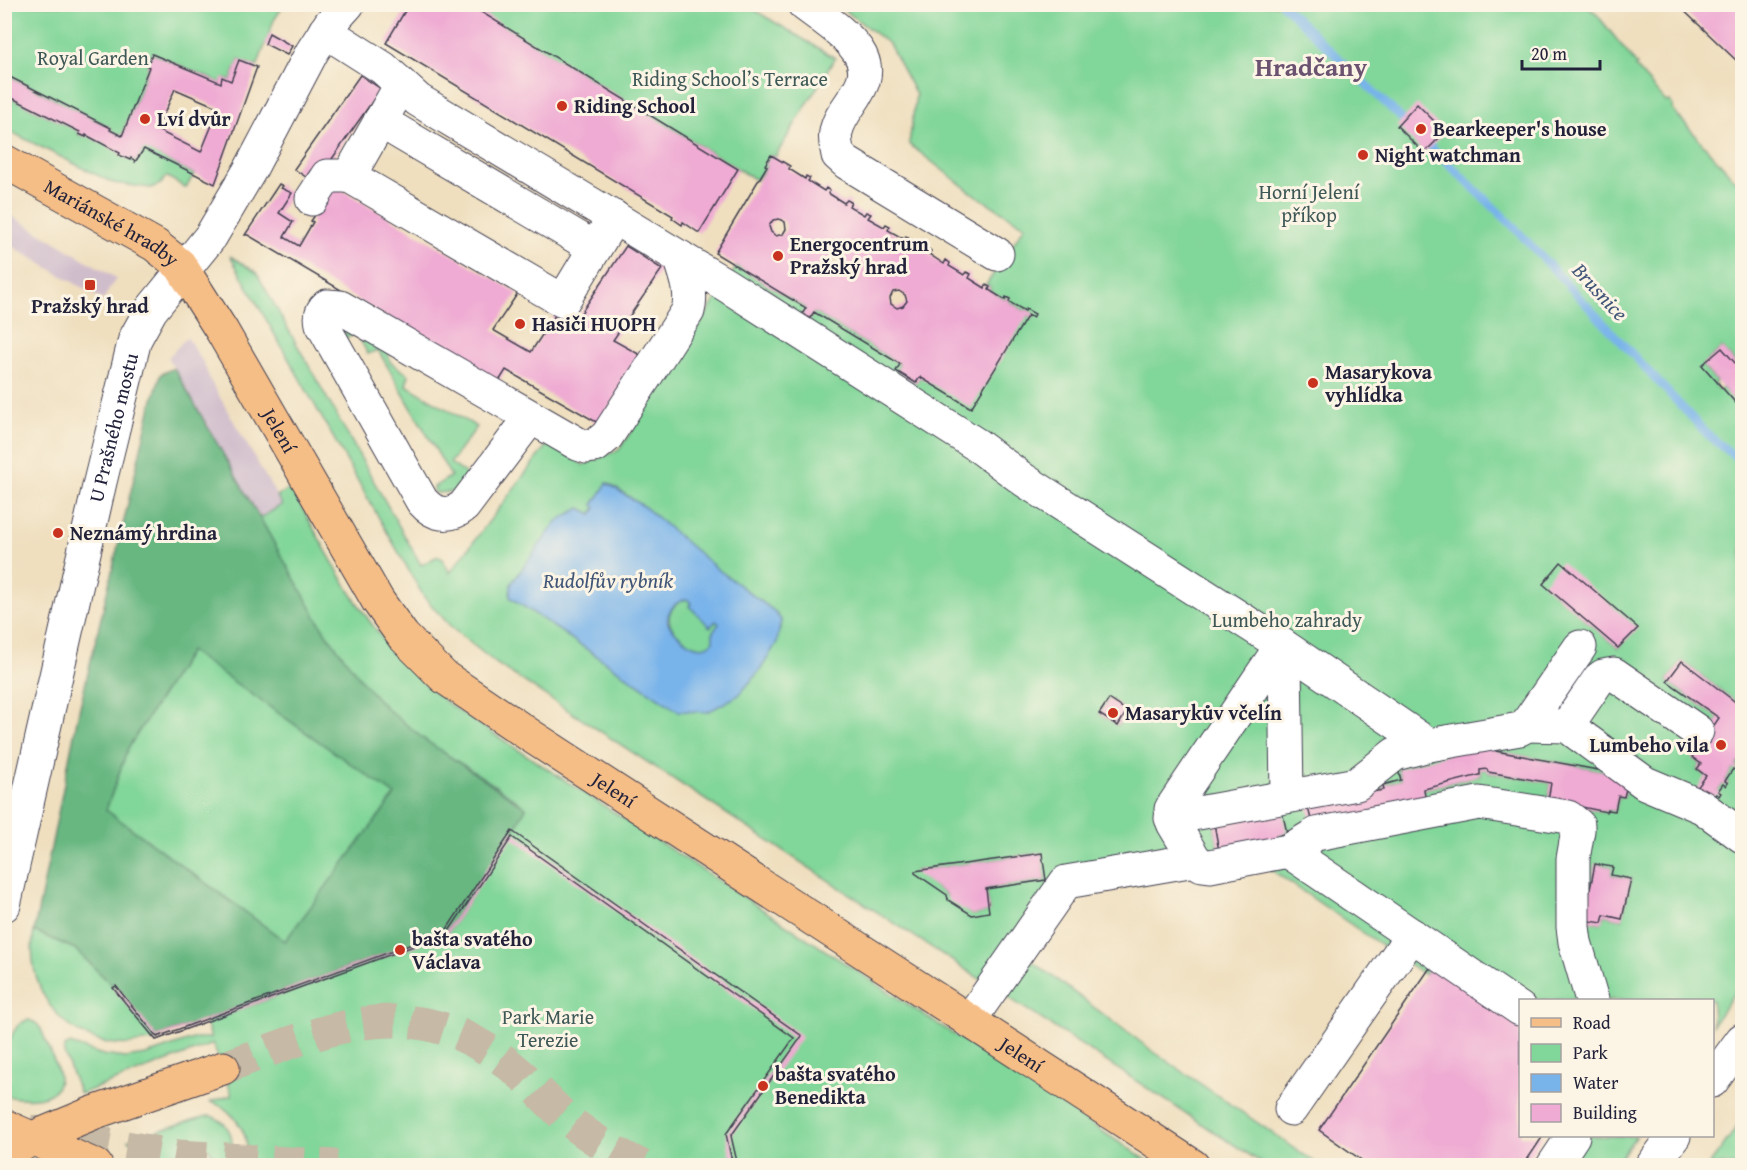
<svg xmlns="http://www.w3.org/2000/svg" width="1747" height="1170" font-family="'Gentium Book Plus',serif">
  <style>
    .industrial { fill: #d0bdcc }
    .green { fill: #81d699; stroke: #527c6a; stroke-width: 1.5; fill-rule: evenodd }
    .forest { fill: #68b781; stroke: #456c5e; stroke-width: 1.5; fill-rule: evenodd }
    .water { fill: #78b3ea; stroke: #4d6a92; stroke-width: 1.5; fill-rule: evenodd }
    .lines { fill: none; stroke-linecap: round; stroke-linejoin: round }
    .stream { stroke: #78b3ea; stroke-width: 8 }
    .building { fill: #efabd3; fill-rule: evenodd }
    .highway-tunnel { stroke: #c6b9a5; stroke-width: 33; stroke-dasharray: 33 16; stroke-linecap: butt }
    .minor-casing { stroke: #413e4f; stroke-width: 35 }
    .major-casing { stroke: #413e4f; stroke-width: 35 }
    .highway-casing { stroke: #413e4f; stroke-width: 35 }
    .minor { stroke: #fff; stroke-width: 33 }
    .major { stroke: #f6be87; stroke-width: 33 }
    .highway { stroke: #f6be87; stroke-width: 33 }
    .tram { stroke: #22223b; stroke-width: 1.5 }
    .poi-dot { fill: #c8321e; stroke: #fcf5e5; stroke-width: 2 }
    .labels { text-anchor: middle; stroke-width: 6; stroke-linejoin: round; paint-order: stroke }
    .park-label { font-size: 20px; fill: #3e5857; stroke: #fcf5e5 }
    .poi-label { font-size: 20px; font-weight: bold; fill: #22223b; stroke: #fcf5e5; text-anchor: start }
    .street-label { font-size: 20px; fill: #22223b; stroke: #fcf5e5 }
    .water-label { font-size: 21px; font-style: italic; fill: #405578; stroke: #fcf5e5 }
    .district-label { font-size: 26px; font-weight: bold; fill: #6a5270; stroke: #fcf5e5 }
  </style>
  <rect width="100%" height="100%" fill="#fcf5e5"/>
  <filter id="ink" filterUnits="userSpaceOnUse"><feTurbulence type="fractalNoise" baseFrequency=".0167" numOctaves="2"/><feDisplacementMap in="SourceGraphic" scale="12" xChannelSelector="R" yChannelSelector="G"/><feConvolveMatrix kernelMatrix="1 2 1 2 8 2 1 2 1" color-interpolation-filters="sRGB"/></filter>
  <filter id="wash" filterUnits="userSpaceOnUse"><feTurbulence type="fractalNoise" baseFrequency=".008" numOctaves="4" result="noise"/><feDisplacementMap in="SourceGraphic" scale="24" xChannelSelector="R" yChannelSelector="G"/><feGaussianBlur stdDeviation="1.35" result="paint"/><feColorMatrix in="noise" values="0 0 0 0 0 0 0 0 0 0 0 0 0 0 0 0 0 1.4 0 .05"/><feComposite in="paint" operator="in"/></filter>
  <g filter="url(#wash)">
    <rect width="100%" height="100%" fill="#efdfbf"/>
    <!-- industrial -->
    <g class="industrial">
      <polygon points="5,212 116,278 103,300 5,242"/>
      <polygon points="187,337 204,364 210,380 282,505 260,518 168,358"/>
    </g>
    <!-- green -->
    <g class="green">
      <polygon points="4,5 284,5 274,20 257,67 239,60 231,81 223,78 221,83 152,54 147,66 149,67 122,136 110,130 111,128 5,74"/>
      <polygon points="468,5 746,5 835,58 775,157 771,155 766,165 767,166 756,180"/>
      <path d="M 838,5 L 1587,5 L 1592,11 L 1594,11 L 1637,65 L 1635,67 L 1666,102 L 1669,101 L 1673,106 L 1672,109 L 1742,188 L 1742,371 L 1722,348 L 1702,365 L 1716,381 L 1714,384 L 1719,390 L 1723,388 L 1742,408 L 1742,707 L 1682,661 L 1667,681 L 1719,718 L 1692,757 L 1701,764 L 1697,770 L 1708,777 L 1718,791 L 1723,784 L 1726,786 L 1728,783 L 1725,781 L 1733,769 L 1736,770 L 1738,768 L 1736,766 L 1742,758 L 1742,981 L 1713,1025 L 1712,1000 L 1520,1000 L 1442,950 L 1425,975 L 1264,865 L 1069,894 L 1025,956 L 1154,1052 L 1319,1165 L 1265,1165 L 497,664 L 453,629 L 424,597 L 230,256 L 256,272 L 421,565 L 438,556 L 442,559 L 450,573 L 546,446 L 553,444 L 583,465 L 619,450 L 737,266 L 806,308 L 806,324 L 814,312 L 900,364 L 896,371 L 916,383 L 920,377 L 1028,315 L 1033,318 L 1035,314 L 1027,309 L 1025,311 L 1009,302 L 1010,299 L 1007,297 L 1005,300 L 989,290 L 990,287 L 986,285 L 1025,226 L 972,193 L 909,144 L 916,95 L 889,44 ZM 608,483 L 646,508 L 716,568 L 774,611 L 781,620 L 781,628 L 678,711 L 510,597 L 580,508 L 591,514 L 596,508 L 593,505 ZM 1544,584 L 1637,628 L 1618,648 ZM 1109,699 L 1127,711 L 1118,726 L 1099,714 ZM 1496,751 L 1614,773 L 1628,781 L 1624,797 L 1618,796 L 1615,811 L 1607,810 L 1606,812 L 1548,800 L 1551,783 L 1489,772 L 1487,769 L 1480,770 L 1480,776 L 1424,789 L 1312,824 L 1308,803 L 1384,790 L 1383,785 L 1401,780 L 1398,770 ZM 1214,823 L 1286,833 L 1280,835 L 1280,845 L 1220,857 ZM 1041,853 L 1046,880 L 986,889 L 989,912 L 972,915 L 915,871 ZM 1596,864 L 1612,867 L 1611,875 L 1631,879 L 1622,919 L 1604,915 L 1601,923 L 1584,920 Z"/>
      <polygon points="4,94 79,131 78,134 83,136 85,134 120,152 119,154 129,159 130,157 135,162 144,148 194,174 186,188 166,176 161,184 151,188 113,183 5,129"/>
      <polygon points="349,328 388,351 390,362 409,375 406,385 477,427 450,463 465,473 466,477 452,492 436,493 434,490 434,487 451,476 378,350 368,354 358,336 355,334 346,338 344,331"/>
      <path d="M 291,488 C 327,552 360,620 412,672 C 437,698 467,717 497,736 L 1154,1165 L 246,1165 C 246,1157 248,1148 246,1140 C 242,1124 227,1105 210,1102 L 232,1095 L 213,1044 L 80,1094 L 64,1053 L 65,1047 L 70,1044 L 103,1055 L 125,1058 L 146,1055 L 196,1038 L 211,1038 L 206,1022 L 447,934 L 512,834 L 526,808 C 481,772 427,748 385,707 C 331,655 297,583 260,518 L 282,505 L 277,496 Z"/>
      <path d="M 687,599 L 691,603 L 689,606 L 711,626 L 716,621 L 720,624 C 717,631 715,641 709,645 C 698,654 658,629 672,609 C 676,603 680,601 687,599 Z"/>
      <polygon points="190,651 396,795 285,941 106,810 128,748"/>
      <path d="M 34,931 L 75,949 L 114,987 L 156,1040 C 143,1042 129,1046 115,1044 C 59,1038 24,984 34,931 Z"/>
      <path d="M 29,1020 L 36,1023 L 41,1029 C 45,1040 58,1067 59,1077 C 59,1104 21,1099 5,1096 C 4,1076 4,1023 29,1020 Z"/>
      <path d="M 210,1116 C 235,1123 233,1145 232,1165 L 215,1165 C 215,1153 204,1139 190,1144 C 181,1147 176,1159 171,1165 L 166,1165 L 128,1140 L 203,1117 Z"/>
      <polygon points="1742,1120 1742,1165 1709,1165"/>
      <polygon points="1585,1136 1636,1136 1615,1165 1565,1166"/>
    </g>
    <!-- forest -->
    <path class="forest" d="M 174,368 L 325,632 L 366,686 L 385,707 L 425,740 L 526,808 L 512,834 L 445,932 L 157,1037 L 114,987 L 75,949 L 34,931 L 78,715 L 151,406 L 161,374 ZM 190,651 L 395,795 L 285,941 L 106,810 L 128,748 Z"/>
    <!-- water -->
    <path class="water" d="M 607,483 L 646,508 L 716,568 L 774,611 L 781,620 L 777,642 L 761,669 L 739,695 L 708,712 L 678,711 L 510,597 L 511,584 L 557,521 L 580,508 L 592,514 L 596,508 L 593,505 ZM 687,599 L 691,603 L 689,606 L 710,627 L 716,621 L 719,624 L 713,631 L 713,641 C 699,657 677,636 668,623 C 666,611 676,601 687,599 Z"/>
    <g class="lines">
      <!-- stream -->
      <g class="stream">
        <polyline points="1282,4 1402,119"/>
        <polyline points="1431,147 1511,224 1708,435 1742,462"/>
      </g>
    </g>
    <g id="blocks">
      <!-- building -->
      <g class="building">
        <polygon points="409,4 468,4 738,169 699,233 683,222 682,225 672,218 673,216 386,43"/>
        <polygon points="1677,4 1739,4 1742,7 1742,60 1739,63"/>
        <polygon points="269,33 292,46 287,55 265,44"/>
        <path d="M 152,54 L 221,83 L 222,77 L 231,81 L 239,60 L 257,67 L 215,184 L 144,149 L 135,162 L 134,160 L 131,158 L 130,160 L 119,155 L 120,153 L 86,135 L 86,137 L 79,134 L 80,132 L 4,94 L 4,74 L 111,128 L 110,130 L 122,136 L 149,67 L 147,66 ZM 175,89 L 219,108 L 201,152 L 157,130 Z"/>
        <polygon points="360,75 381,89 320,176 311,170 306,177 294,169"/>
        <polygon points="1417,104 1445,132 1424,153 1397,126"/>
        <path d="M 771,155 L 790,166 L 789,169 L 805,179 L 806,176 L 810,178 L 808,181 L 824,191 L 826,188 L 830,191 L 828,193 L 844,203 L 847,200 L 851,202 L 849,206 L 864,215 L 866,212 L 871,214 L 868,218 L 884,227 L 886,224 L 890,226 L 888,230 L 904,239 L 906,236 L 910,239 L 909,242 L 925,251 L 927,248 L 931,251 L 929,254 L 944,264 L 946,260 L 950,263 L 949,266 L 964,275 L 966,272 L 971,274 L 969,278 L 985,288 L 986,285 L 990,287 L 989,290 L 1005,300 L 1006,297 L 1010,299 L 1009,302 L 1025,311 L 1026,309 L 1035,314 L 1033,318 L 1028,315 L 971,408 L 920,377 L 916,383 L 896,371 L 900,364 L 814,312 L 806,324 L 799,319 L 806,308 L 715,253 L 767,166 L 765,165 ZM 779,219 L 785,222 L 786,229 L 783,234 L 776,236 L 771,232 L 769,226 L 773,220 ZM 839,256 L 845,259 L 846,265 L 843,271 L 836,272 L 832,269 L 830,263 L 833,257 ZM 899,291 L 905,295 L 907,301 L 903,306 L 897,308 L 891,304 L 890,298 L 893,292 Z"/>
        <polygon points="279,184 283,186 281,188 292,193 279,213 293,222 284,237 299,246 313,222 311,221 335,186 518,293 493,330 531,352 555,315 573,325 626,246 662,269 613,340 644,357 598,423 506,370 498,383 248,235 245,235"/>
        <polygon points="1722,348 1742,371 1742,410 1702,365"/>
        <polygon points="1561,562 1638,628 1618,648 1543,584"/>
        <polygon points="1682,661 1742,707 1742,756 1736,766 1738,768 1736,771 1733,769 1725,781 1728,783 1726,786 1723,784 1718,791 1721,793 1719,796 1716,794 1710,802 1691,796 1706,776 1697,769 1701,764 1692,757 1719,718 1667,681"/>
        <polygon points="1109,699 1127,711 1118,726 1099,714"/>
        <polygon points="1492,740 1496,751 1614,773 1628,781 1624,797 1618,796 1615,811 1607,810 1606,812 1548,800 1551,783 1488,772 1487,769 1480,770 1480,775 1424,789 1426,804 1312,824 1307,803 1384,790 1383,785 1401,780 1398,769"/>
        <polygon points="1281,806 1287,833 1280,835 1280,845 1220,857 1214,823"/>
        <polygon points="512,831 802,1036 731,1136 738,1166 733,1166 726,1134 794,1038 512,837 447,934 156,1040 113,988 116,986 157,1037 445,932"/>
        <polygon points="1042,853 1046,880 986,889 989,912 972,915 948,900 947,895 915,873 915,871"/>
        <polygon points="1595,864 1613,867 1611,875 1631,879 1622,919 1604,915 1602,923 1584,920"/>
        <polygon points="1436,959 1520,1017 1520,1136 1543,1136 1523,1166 1370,1166 1319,1130"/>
      </g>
    </g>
  </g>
  <g filter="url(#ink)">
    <use href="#blocks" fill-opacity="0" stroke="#413e4f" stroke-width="1.5"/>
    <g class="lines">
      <!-- highway-tunnel -->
      <g class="highway-tunnel">
        <path d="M 223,1068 C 332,1027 416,985 518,1072 C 535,1086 549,1103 565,1117 C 588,1137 614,1152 642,1166"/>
        <polyline points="29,1131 179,1156 337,1166"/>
      </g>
      <defs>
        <g id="minor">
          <path d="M 804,4 C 822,18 845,32 858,51 C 880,84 841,104 836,132 C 834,140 837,148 838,155 L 847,163 L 997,254"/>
          <polyline points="325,31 383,68 418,100 726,285 977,445 1024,480 1282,645 1429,745 1520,729 1526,725 1580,647"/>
          <polyline points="401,85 349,176 563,301 614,217"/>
          <polyline points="380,121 595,248"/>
          <polyline points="312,199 327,176 349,176"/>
          <path d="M 531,417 L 464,506 C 449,518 434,515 422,501 L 322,324 C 320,316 321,311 327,306 L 340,307 L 578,444 L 587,447 L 595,446 L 607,436 L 688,311 C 693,292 686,276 680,257"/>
          <polyline points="1282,645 1285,660 1287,796"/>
          <polyline points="1526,725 1567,726 1645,783 1702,807 1742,836"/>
          <polyline points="1567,726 1599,679 1603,676 1614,674 1697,731"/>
          <polyline points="1171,818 1357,784 1395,754 1429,745"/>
          <polyline points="1288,851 1520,1009"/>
          <polyline points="1195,860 1202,865 1210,866 1288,851 1316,834 1479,803 1568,817 1578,825 1578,830 1573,859 1573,927 1575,942 1592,1000"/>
          <path id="s1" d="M 4,905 L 100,482 L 135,339 L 151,310 L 211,236 L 250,170 L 312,52 L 330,24 L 348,4"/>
          <polyline points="969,1021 1066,882 1195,860 1173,823 1171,809 1282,645"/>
          <polyline points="1712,1081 1742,1040"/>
          <polyline points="1291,1109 1412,935"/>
          <polyline points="1553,1166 1573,1136"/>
          <polyline points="1652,1166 1674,1136"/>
        </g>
        <g id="major">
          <path id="s2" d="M 4,161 L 155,245 L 180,265 L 222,331 L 378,601 L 403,636 L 444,677 L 531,736 L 1193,1166"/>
          <polyline points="4,1126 96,1166"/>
          <polyline points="4,1156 33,1138"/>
        </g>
        <polyline id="highway" points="33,1138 93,1113 223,1068"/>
      </defs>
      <!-- minor casing -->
      <use href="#minor" class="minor-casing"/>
      <!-- major casing -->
      <use href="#major" class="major-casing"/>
      <!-- highway casing -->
      <use href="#highway" class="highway-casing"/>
      <!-- minor -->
      <use href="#minor" class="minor"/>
      <!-- major -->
      <use href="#major" class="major"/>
      <!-- highway -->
      <use href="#highway" class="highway"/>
      <!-- tram -->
      <polyline class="tram" points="4,1159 16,1166"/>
    </g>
  </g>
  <!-- markers -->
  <g class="poi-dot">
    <circle cx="562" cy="106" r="6"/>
    <circle cx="145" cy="119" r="6"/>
    <circle cx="1421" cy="129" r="6"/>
    <circle cx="1363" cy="155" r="6"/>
    <circle cx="778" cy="256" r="6"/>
    <rect x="84" y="279" width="12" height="12" rx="3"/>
    <circle cx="520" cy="324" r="6"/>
    <circle cx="1313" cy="383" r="6"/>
    <circle cx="58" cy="533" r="6"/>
    <circle cx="1113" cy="713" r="6"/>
    <circle cx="1721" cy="745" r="6"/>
    <circle cx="400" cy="950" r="6"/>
    <circle cx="763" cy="1086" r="6"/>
  </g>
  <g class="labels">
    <!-- park labels -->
    <g class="park-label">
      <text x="93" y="65">Royal Garden</text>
      <text x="730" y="86">Riding School’s Terrace</text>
      <text x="1309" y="199">Horní Jelení<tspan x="1309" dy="23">příkop</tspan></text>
      <text x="1287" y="627">Lumbeho zahrady</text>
      <text x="548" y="1024">Park Marie<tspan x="548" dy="23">Terezie</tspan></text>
    </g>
    <!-- poi labels -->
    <g class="poi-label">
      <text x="574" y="113">Riding School</text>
      <text x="157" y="126">Lví dvůr</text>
      <text x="1433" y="136">Bearkeeper's house</text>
      <text x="1375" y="162">Night watchman</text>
      <text x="790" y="251">Energocentrum<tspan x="790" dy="23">Pražský hrad</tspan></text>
      <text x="90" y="313" text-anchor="middle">Pražský hrad</text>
      <text x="532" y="331">Hasiči HUOPH</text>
      <text x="1325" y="379">Masarykova<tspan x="1325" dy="23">vyhlídka</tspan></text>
      <text x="70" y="540">Neznámý hrdina</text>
      <text x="1125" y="720">Masarykův včelín</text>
      <text x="1709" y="752" text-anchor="end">Lumbeho vila</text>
      <text x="412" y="946">bašta svatého<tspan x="412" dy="23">Václava</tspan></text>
      <text x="775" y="1081">bašta svatého<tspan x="775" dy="23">Benedikta</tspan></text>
    </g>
    <!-- street labels -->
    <g class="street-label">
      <text dy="7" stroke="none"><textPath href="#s2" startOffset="124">Mariánské hradby</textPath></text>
      <text dy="7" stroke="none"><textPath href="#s1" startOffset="490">U Prašného mostu</textPath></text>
      <text dy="7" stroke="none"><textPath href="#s2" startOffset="398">Jelení</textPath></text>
      <text dy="7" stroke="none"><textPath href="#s2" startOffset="900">Jelení</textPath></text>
      <text dy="7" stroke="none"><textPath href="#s2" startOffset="1386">Jelení</textPath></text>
    </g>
    <!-- water labels -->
    <g class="water-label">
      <text transform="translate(1600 292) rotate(47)" y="7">Brusnice</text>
      <text x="608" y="588">Rudolfův rybník</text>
    </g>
    <!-- district labels -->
    <g class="district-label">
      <text x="1311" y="76">Hradčany</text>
    </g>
  </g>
  <!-- margin -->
  <rect width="1747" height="1170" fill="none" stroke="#fcf5e5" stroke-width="24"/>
  <!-- legend -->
  <rect x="1519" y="999" width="195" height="138" fill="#fcf5e5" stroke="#a5a1a1" stroke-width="1.5"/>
  <rect x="1531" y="1018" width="30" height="9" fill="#f6be87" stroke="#a5a1a1" stroke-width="1.5"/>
  <text x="1573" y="1029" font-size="18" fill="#22223b">Road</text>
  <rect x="1531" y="1044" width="30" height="18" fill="#81d699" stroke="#a5a1a1" stroke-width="1.5"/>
  <text x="1573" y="1059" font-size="18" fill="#22223b">Park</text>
  <rect x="1531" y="1074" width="30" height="18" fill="#78b3ea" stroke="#a5a1a1" stroke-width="1.5"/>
  <text x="1573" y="1089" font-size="18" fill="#22223b">Water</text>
  <rect x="1531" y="1104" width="30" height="18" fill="#efabd3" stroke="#a5a1a1" stroke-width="1.5"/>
  <text x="1573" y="1119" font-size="18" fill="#22223b">Building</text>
  <!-- scale -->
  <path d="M1522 60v9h78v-9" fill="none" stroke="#22223b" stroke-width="3"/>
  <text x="1531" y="60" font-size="18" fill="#22223b" stroke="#fcf5e5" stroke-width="4.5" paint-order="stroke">20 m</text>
</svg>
